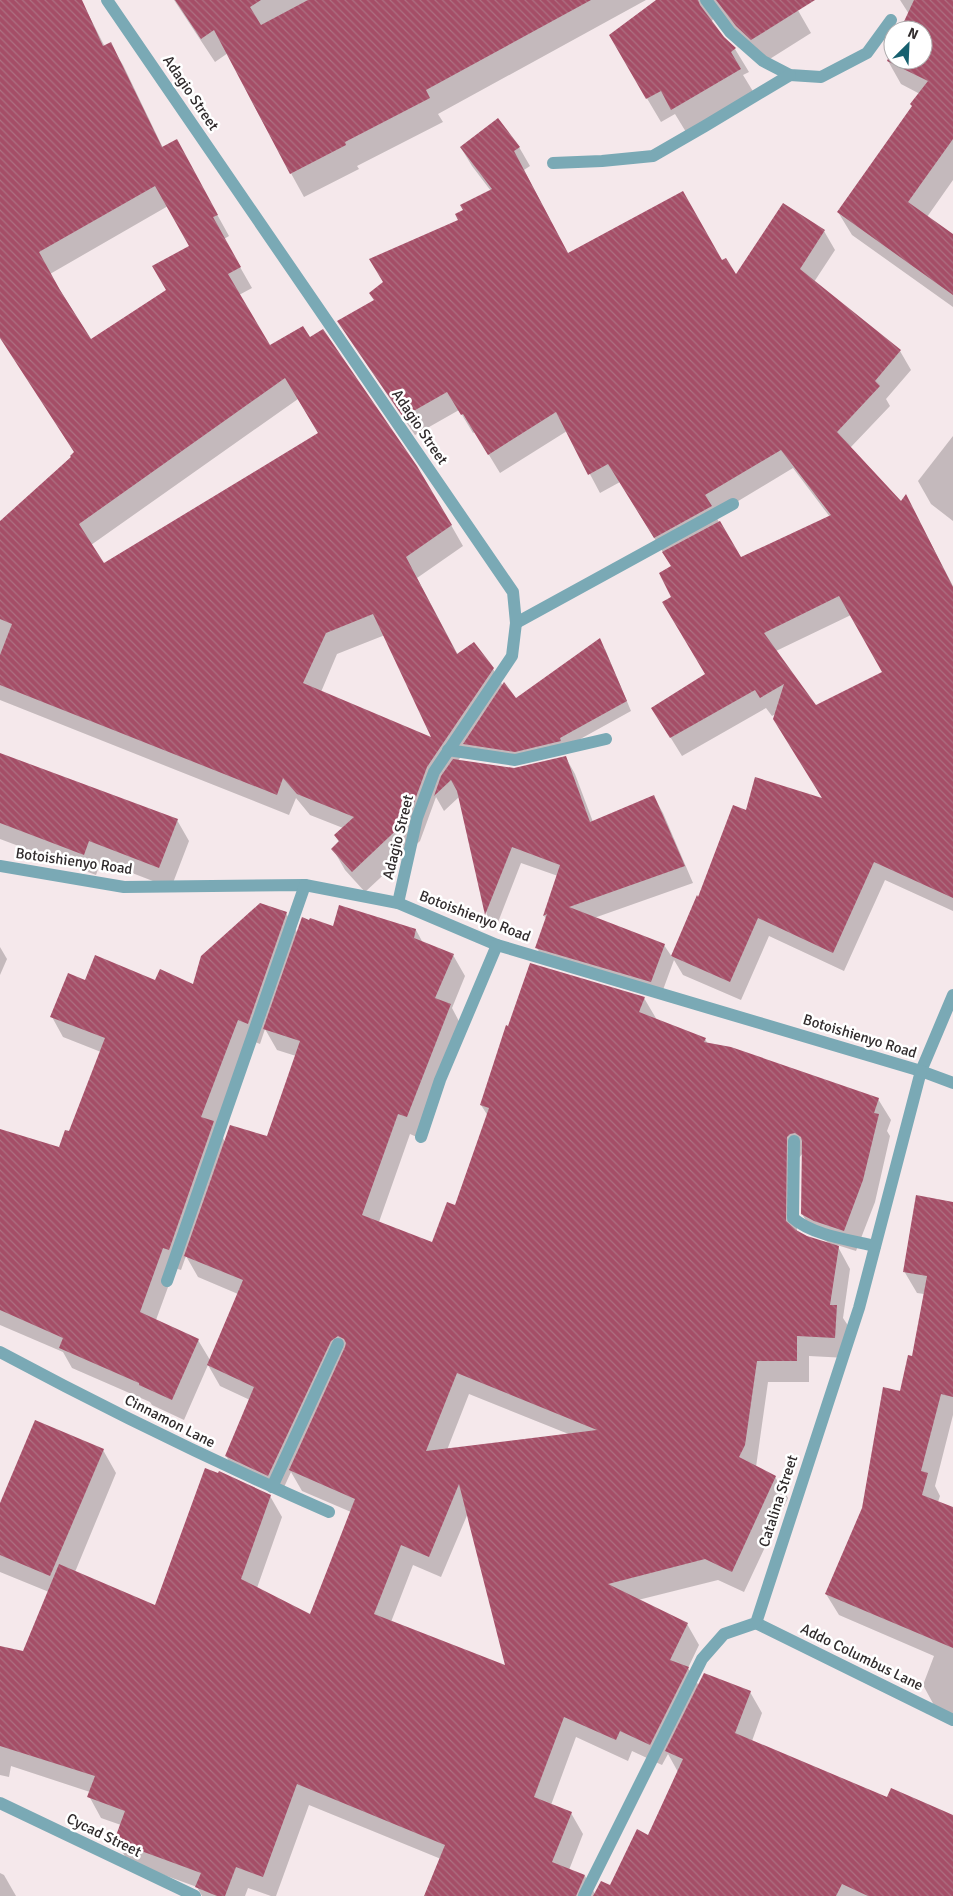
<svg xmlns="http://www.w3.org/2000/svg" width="953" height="1896" font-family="Signika,sans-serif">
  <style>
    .shadow { fill: #0003; fill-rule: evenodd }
    .building { fill: url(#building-back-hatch); fill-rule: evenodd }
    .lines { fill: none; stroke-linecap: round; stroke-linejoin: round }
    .service { stroke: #7aa9b5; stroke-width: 12 }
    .minor { stroke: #7aa9b5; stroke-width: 12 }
    .labels { text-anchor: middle; stroke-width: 5; stroke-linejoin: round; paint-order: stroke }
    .street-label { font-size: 15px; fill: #302b2c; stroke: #fff }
  </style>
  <defs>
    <pattern id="building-back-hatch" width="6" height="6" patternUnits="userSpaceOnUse" patternTransform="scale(1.25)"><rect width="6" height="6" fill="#a54e67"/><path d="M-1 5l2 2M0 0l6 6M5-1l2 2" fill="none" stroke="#ad7082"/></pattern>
  </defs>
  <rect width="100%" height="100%" fill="#f5e8eb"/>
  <!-- shadow -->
  <g class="shadow">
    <path d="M 0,0 L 81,0 L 105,47 L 110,44 L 123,65 L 163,148 L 188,162 L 229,236 L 224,239 L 252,288 L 239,295 L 270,347 L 451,525 L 463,546 L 417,578 L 458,655 L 493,669 L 503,686 L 516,700 L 605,649 L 631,711 L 564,748 L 521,761 L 466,748 L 458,761 L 514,769 L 566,758 L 575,774 L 593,822 L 654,797 L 663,813 L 693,883 L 594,918 L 664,945 L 672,957 L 697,897 L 699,900 L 746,811 L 823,800 L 776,714 L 772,716 L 766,708 L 682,756 L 664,727 L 706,675 L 673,597 L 672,567 L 620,482 L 600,493 L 567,431 L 500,473 L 475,432 L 473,433 L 459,410 L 415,435 L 350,340 L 339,322 L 375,301 L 491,191 L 472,166 L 461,148 L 519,147 L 530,166 L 524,170 L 568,254 L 722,262 L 736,276 L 784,205 L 824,231 L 835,250 L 814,282 L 900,351 L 911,370 L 886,399 L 890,406 L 850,448 L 901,503 L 906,496 L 953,586 L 953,911 L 885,880 L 844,971 L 769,936 L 741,1000 L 683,975 L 674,960 L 660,998 L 546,964 L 537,948 L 547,920 L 544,916 L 558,876 L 521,863 L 495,930 L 487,915 L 459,797 L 444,811 L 436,797 L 420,841 L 365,892 L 345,870 L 333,849 L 339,842 L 335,835 L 343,828 L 310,815 L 296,798 L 289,815 L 0,700 L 0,526 L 75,453 L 0,336 ZM 168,206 L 191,246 L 168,291 L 91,340 L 50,274 ZM 298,399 L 319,434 L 104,565 L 91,545 ZM 793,468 L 830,517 L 740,559 L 715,515 ZM 851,615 L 884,673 L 816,706 L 776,651 ZM 385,635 L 434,739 L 321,692 L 337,654 Z"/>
    <polygon points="174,0 646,0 438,114 443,122 357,166 359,169 304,197 253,104 228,53 215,62"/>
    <polygon points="658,0 792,0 811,33 765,62 714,17 711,23 723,38 735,49 749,72 743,75 754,93 686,132 675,114 661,122 610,36"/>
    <polygon points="900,0 953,0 953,180 927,217 953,236 953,307 852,235 838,212 913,107 920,94 901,84 888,61 893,50 893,60 923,60 923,30 902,30 909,14"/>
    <polygon points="953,436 953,521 931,504 918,481"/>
    <polygon points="0,754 177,820 189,841 171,888 101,861 96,875 0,839"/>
    <path d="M 286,913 L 298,934 L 334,927 L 416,930 L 423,943 L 453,955 L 465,976 L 452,1008 L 462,1027 L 419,1138 L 410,1134 L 379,1222 L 432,1244 L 456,1207 L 488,1116 L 481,1105 L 644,998 L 657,1020 L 705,1039 L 708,1044 L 878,1099 L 891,1120 L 887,1131 L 890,1136 L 875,1202 L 856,1251 L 837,1245 L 850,1269 L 843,1318 L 849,1327 L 847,1358 L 809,1356 L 809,1382 L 768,1382 L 756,1467 L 775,1477 L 788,1498 L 744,1592 L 718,1580 L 638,1600 L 687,1624 L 699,1645 L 688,1668 L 699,1686 L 750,1692 L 762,1713 L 752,1741 L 888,1798 L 953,1817 L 953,1896 L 425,1896 L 441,1859 L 309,1805 L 276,1896 L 271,1896 L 248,1888 L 245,1896 L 202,1896 L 197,1887 L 128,1862 L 116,1840 L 121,1825 L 101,1818 L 89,1796 L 90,1792 L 11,1766 L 9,1777 L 0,1775 L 0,1716 L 49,1592 L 0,1572 L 0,1505 L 103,1450 L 116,1473 L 75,1572 L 156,1607 L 270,1496 L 282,1517 L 257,1588 L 311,1616 L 351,1512 L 302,1491 L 291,1472 L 280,1496 L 239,1477 L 226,1456 L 250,1400 L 220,1386 L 208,1365 L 184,1420 L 152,1405 L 150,1402 L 72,1368 L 63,1352 L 0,1325 L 0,1130 L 60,1149 L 69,1133 L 101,1052 L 63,1037 L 52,1017 L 85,981 L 156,981 L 193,986 ZM 265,1029 L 277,1050 L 296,1056 L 268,1137 L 225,1142 L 217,1127 L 250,1040 L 260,1044 ZM 803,1153 L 802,1214 L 815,1235 L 829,1243 L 806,1237 L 797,1232 L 798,1159 ZM 186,1256 L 198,1277 L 238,1294 L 210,1360 L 198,1340 L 156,1320 L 175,1268 L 181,1270 ZM 469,1394 L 571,1435 L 447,1450 ZM 468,1513 L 506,1667 L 391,1622 L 413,1565 L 441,1577 ZM 576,1737 L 628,1761 L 632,1751 L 662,1765 L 668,1754 L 678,1772 L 649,1836 L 611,1886 L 595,1894 L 585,1876 L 569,1870 L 583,1834 L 571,1813 L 551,1805 Z"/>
    <polygon points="0,947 7,959 0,975"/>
    <polygon points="953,1203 953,1415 935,1486 940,1496 938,1502 953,1508 953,1714 935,1707 923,1685 934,1656 839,1615 826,1594 863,1508 913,1357 924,1294 917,1293 904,1271"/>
    <polygon points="0,1873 4,1875 16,1896 0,1896"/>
  </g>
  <!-- building -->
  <g class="building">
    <path d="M 0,0 L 82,0 L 103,46 L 111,42 L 162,147 L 177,139 L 218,215 L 213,217 L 241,267 L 228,274 L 270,345 L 303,326 L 310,337 L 323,329 L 417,466 L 452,525 L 406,557 L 457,654 L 474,642 L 494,668 L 427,767 L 408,819 L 352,872 L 331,849 L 339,841 L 334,835 L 354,817 L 297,794 L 283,778 L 277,795 L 0,685 L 0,655 L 12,624 L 0,619 L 0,521 L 71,457 L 70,456 L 74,452 L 0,338 ZM 155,186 L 189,246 L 152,266 L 166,290 L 91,339 L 60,290 L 39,252 ZM 285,378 L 318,433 L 104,563 L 79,524 ZM 373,614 L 431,737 L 303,683 L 326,633 Z"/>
    <polygon points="175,0 261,0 250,7 261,25 308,0 591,0 426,90 430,98 345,142 346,145 290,174 214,30 201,39"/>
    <polygon points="656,0 698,0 700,5 724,37 736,48 731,52 741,69 671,110 661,91 646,99 609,35"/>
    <polygon points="716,0 815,0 751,40 736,26"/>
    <polygon points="914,0 953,0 953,139 908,202 953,234 953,295 837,212 912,106 910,104 928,81 887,61 893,47 893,60 923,60 923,30 900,30"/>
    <path d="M 498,118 L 520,147 L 514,151 L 568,253 L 683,191 L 722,260 L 726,258 L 736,274 L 783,203 L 825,230 L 800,269 L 901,350 L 875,381 L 880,386 L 837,432 L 901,501 L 906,494 L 953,587 L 953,898 L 874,862 L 833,953 L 758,918 L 730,982 L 671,956 L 697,895 L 698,897 L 733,805 L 746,810 L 755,777 L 822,798 L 773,719 L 784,684 L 760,698 L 755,690 L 670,738 L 651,708 L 705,674 L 662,602 L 671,597 L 659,573 L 671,566 L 662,552 L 720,521 L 741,557 L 831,515 L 781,450 L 705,495 L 712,506 L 654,538 L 608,464 L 588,475 L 556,412 L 488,455 L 463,414 L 461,415 L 447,392 L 403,417 L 337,321 L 374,300 L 369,293 L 383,282 L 369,259 L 458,220 L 455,214 L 463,210 L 460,205 L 492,189 L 460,147 ZM 839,596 L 882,672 L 816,705 L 764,633 Z"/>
    <polygon points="600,638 627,701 560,738 561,741 515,752 463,744 504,682 516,698"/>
    <polygon points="0,753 178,819 159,868 89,841 84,855 0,823"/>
    <polygon points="566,756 590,822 654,795 685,866 569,907 665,944 651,982 535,948 547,914 543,916 560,865 512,847 485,915 457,791 451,780 434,796 441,776 453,759 514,768"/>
    <polygon points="260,903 287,912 248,1024 238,1020 201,1117 214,1121 169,1250 163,1248 140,1312 199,1339 172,1400 139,1385 139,1383 59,1348 63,1338 0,1310 0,1129 59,1147 65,1130 69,1131 105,1038 50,1017 68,973 85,980 95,955 155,980 160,969 193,984 201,956"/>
    <path d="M 339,905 L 416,929 L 414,938 L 454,954 L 435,998 L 451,1004 L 407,1117 L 398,1114 L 362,1215 L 432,1242 L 447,1202 L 455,1205 L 489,1108 L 480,1105 L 506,1025 L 508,1026 L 530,963 L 645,997 L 639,1012 L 706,1038 L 704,1042 L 731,1047 L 879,1098 L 874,1113 L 879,1114 L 863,1180 L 844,1231 L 814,1221 L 801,1214 L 802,1141 L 801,1137 L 795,1133 L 790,1134 L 787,1137 L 786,1221 L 796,1230 L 807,1236 L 839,1246 L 830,1305 L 837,1305 L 835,1338 L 797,1336 L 797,1361 L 757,1361 L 745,1445 L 739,1457 L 776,1476 L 732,1572 L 705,1559 L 608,1584 L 688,1623 L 670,1660 L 689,1667 L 650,1745 L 620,1731 L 616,1740 L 564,1717 L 534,1797 L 572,1812 L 552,1862 L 585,1875 L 576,1896 L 424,1896 L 445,1845 L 297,1784 L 263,1877 L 236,1867 L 225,1896 L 217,1896 L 195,1887 L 201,1873 L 114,1841 L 125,1811 L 87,1797 L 95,1776 L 0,1746 L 0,1646 L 23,1651 L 59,1564 L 155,1605 L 205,1468 L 218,1473 L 219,1471 L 271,1495 L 241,1579 L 310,1614 L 355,1499 L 289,1470 L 345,1347 L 346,1343 L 344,1339 L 338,1336 L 331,1341 L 268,1476 L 225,1456 L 254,1387 L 207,1365 L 243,1280 L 184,1256 L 230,1125 L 267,1136 L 300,1041 L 263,1029 L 302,917 L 309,920 L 310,918 L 333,926 ZM 457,1373 L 597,1430 L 426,1451 ZM 459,1484 L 505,1665 L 374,1614 L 401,1545 L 429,1557 Z"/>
    <polygon points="916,1195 953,1202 953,1397 941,1394 921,1471 928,1473 922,1495 953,1507 953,1648 825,1594 862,1508 883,1387 900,1391 908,1355 912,1356 927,1276 903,1272"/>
    <polygon points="35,1420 104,1449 50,1576 0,1555 0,1503"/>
    <polygon points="704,1673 751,1691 735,1733 887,1797 891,1788 953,1815 953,1896 868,1896 842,1884 836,1896 593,1896 601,1881 610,1885 637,1829 648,1835 683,1759 665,1751"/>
  </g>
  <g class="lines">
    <!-- service -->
    <g class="service">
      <polyline points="516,623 733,504"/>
      <polyline points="448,750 515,760 606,739"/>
      <polyline points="921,1071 953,995"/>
      <path d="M 794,1141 L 793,1218 C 812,1235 850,1240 875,1246"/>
    </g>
    <!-- minor -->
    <g class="minor">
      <polyline points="107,0 513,592 516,623 512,656 434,772 417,818 398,903"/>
      <polyline points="706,0 730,32 763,61 790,75 821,77 867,53 891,20"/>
      <polyline points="553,163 602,161 653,156 705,126 790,75"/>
      <polyline points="0,866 124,887 305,885 398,903 497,945 921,1071 953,1083"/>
      <polyline points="421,1137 440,1080 497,945"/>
      <polyline points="167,1281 305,885"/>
      <path d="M 0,1352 C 108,1410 217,1463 329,1512"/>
      <polyline points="272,1487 338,1344"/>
      <polyline points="756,1623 953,1720"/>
      <polyline points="0,1803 195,1896"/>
      <polyline points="584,1896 702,1659 724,1634 756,1623 859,1308 921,1071"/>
    </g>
  </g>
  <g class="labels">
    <!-- street labels -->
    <g class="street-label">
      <text transform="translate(191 93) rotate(56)" y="5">Adagio Street</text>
      <text transform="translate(420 427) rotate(56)" y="5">Adagio Street</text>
      <text transform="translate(398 837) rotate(-76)" y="5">Adagio Street</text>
      <text transform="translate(74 861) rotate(8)" y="5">Botoishienyo Road</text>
      <text transform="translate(475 916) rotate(21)" y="5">Botoishienyo Road</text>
      <text transform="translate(860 1036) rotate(17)" y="5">Botoishienyo Road</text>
      <text transform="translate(170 1421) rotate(27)" y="5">Cinnamon Lane</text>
      <text transform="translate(778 1501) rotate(-72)" y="5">Catalina Street</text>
      <text transform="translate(862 1657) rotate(26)" y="5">Addo Columbus Lane</text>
      <text transform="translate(104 1835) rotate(26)" y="5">Cycad Street</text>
    </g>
  </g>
  <!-- north arrow -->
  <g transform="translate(908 45) rotate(24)"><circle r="24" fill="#ffffff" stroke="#acaaab"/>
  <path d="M0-4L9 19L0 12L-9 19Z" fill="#17606f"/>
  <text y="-8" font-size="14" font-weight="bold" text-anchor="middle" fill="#302b2c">N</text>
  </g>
</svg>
